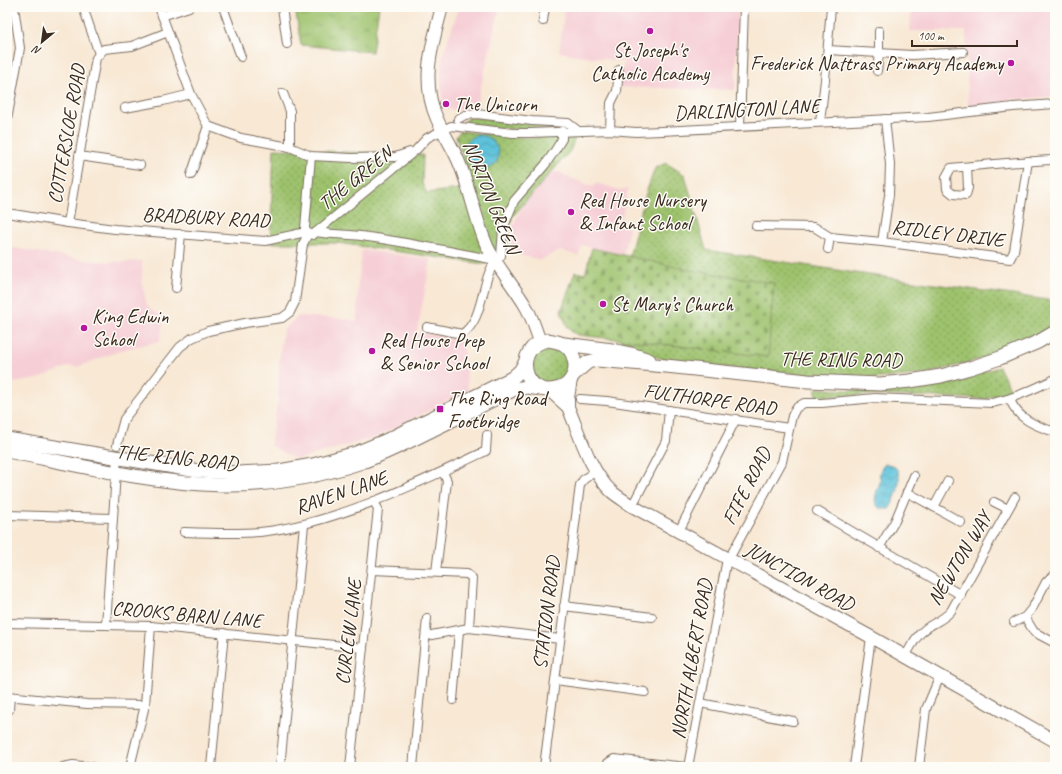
<svg xmlns="http://www.w3.org/2000/svg" width="1062" height="774" font-family="Caveat,sans-serif">
  <style>
    .built { fill: #f6cfd6 }
    .grass { fill: url(#grass-dots); stroke: #6c7646 }
    .cemetery { fill: url(#cemetery-stones); stroke: #6c7646 }
    .park { fill: url(#park-tufts); stroke: #6c7646 }
    .water { fill: url(#water-waves); stroke: #4c767c }
    .lines { fill: none; stroke-linecap: round; stroke-linejoin: round }
    .minor-casing { stroke: #7d6c5e; stroke-width: 10 }
    .secondary-casing { stroke: #7d6c5e; stroke-width: 14 }
    .primary-casing { stroke: #7d6c5e; stroke-width: 15 }
    .minor { stroke: #fff; stroke-width: 8 }
    .secondary { stroke: #fff; stroke-width: 12 }
    .primary { stroke: #fff; stroke-width: 13 }
    .poi-dot { fill: #b5179e; stroke: #fdfcf7; stroke-width: 1.5 }
    .labels { text-anchor: middle; stroke-width: 3; stroke-linejoin: round; paint-order: stroke }
    .poi-label { font-size: 20px; fill: #3b2a1e; stroke: #fdfcf7; text-anchor: start }
    .street-label { font-size: 20px; fill: #3b2a1e; stroke: #fdfcf7 }
  </style>
  <defs>
    <pattern id="grass-dots" width="8" height="8" patternUnits="userSpaceOnUse"><rect width="8" height="8" fill="#9ec26d"/><path d="M2 2h.1M6 6h.1" fill="none" stroke="#829e59" stroke-width="1.8" stroke-linecap="round"/></pattern>
    <pattern id="cemetery-stones" width="16" height="16" patternUnits="userSpaceOnUse"><rect width="16" height="16" fill="#9ec26d"/><path d="M2 7V4a2 2 0 0 1 4 0v3zM10 15v-3a2 2 0 0 1 4 0v3z" fill="#829e59"/></pattern>
    <pattern id="park-tufts" width="24" height="20" patternUnits="userSpaceOnUse"><rect width="24" height="20" fill="#9ec26d"/><path d="M3 7l-1-3M5 7V3M7 7l1-3M15 17l-1-3M17 17v-4M19 17l1-3" fill="none" stroke="#829e59"/></pattern>
    <pattern id="water-waves" width="16" height="10" patternUnits="userSpaceOnUse"><rect width="16" height="10" fill="#5dc2da"/><path d="M0 5q4-4 8 0t8 0" fill="none" stroke="#4e9eb0"/></pattern>
  </defs>
  <rect width="100%" height="100%" fill="#fdfcf7"/>
  <filter id="ink" filterUnits="userSpaceOnUse"><feTurbulence type="fractalNoise" baseFrequency=".025" numOctaves="2"/><feDisplacementMap in="SourceGraphic" scale="8" xChannelSelector="R" yChannelSelector="G"/><feConvolveMatrix kernelMatrix="1 2 1 2 8 2 1 2 1" color-interpolation-filters="sRGB"/></filter>
  <filter id="wash" filterUnits="userSpaceOnUse"><feTurbulence type="fractalNoise" baseFrequency=".012" numOctaves="4" result="noise"/><feDisplacementMap in="SourceGraphic" scale="16" xChannelSelector="R" yChannelSelector="G"/><feGaussianBlur stdDeviation="0.9" result="paint"/><feColorMatrix in="noise" values="0 0 0 0 0 0 0 0 0 0 0 0 0 0 0 0 0 1.4 0 .05"/><feComposite in="paint" operator="in"/></filter>
  <g filter="url(#wash)">
    <rect width="100%" height="100%" fill="#f8e8d4"/>
    <!-- built -->
    <g class="built">
      <polygon points="459,7 500,7 475,111 443,109 441,81 442,58"/>
      <polygon points="565,7 681,7 698,9 738,9 735,90 620,87 624,62 559,52"/>
      <polygon points="886,7 1055,7 1055,96 1017,100 1010,98 1009,102 968,106 966,31 910,31 911,10 886,10"/>
      <polygon points="553,172 559,172 570,178 594,187 596,183 620,190 628,189 620,225 629,228 623,255 582,245 578,256 563,251 557,252 540,260 511,253 511,231 526,197 548,175"/>
      <polygon points="7,247 92,261 124,262 142,261 142,283 147,305 153,311 164,316 160,341 122,350 77,367 70,366 37,379 7,384"/>
      <polygon points="362,250 431,259 417,332 462,340 468,390 377,437 296,460 270,445 278,400 279,363 283,330 298,316 349,319 357,322 358,285"/>
    </g>
    <!-- grass -->
    <g class="grass">
      <path d="M 470,117 L 566,127 L 566,128 C 534,130 497,131 466,122 L 466,119 Z"/>
      <polygon points="460,131 526,138 576,135 570,151 512,217 506,252 484,264 338,243 270,243 274,149 423,155 422,184 427,193 473,187 456,137"/>
      <polygon points="666,163 685,175 706,250 856,273 1055,301 1055,327 1044,333 992,356 926,374 881,378 853,379 677,363 622,347 621,339 768,356 689,270 629,257 646,193 655,168"/>
      <circle cx="550" cy="365" r="19"/>
      <path d="M 999,367 L 1012,392 L 988,397 L 988,399 L 879,395 L 816,396 L 816,388 C 863,393 914,391 960,378 C 973,375 986,371 999,367 Z"/>
    </g>
    <!-- cemetery -->
    <polygon class="cemetery" points="592,248 689,270 774,283 768,357 663,344 578,335 572,332 567,326 561,311 575,272 585,274"/>
    <!-- park -->
    <polygon class="park" points="295,7 379,7 372,52 301,45"/>
    <!-- water -->
    <g class="water">
      <path d="M 476,135 C 484,135 490,137 495,144 C 509,164 477,184 466,155 C 463,146 467,138 476,135 Z"/>
      <path d="M 885,464 C 909,464 897,498 889,509 C 867,510 877,491 881,480 C 878,473 880,470 885,464 Z"/>
    </g>
  </g>
  <g filter="url(#ink)">
    <g class="lines">
      <defs>
        <g id="minor">
          <polyline points="83,7 99,54"/>
          <polyline points="159,7 191,94 208,126 241,138 290,147 311,156 351,158 395,157 410,152"/>
          <polyline points="223,7 241,57"/>
          <polyline points="282,7 287,44"/>
          <polyline points="162,16 189,7"/>
          <polyline points="543,21 545,7"/>
          <polyline points="828,50 912,55 963,52"/>
          <polyline points="877,71 879,54 879,31"/>
          <polyline points="283,93 290,111 290,147"/>
          <polyline points="125,108 163,101 191,94"/>
          <polyline points="458,119 465,115 477,114 532,121 568,123 577,130"/>
          <polyline points="7,120 20,48 14,7"/>
          <polyline points="820,122 825,80 831,7"/>
          <polyline points="740,126 744,7"/>
          <polyline points="610,130 611,103 617,91 619,70"/>
          <polyline points="79,156 140,165"/>
          <path d="M 967,167 L 968,188 L 966,195 L 953,194 L 947,189 L 946,177 L 951,168 C 985,165 1020,161 1055,160"/>
          <polyline points="191,175 208,126"/>
          <path d="M 7,213 L 68,223 L 115,229 L 265,241 L 306,232 L 313,235 L 316,232 C 333,235 351,234 368,237 C 411,243 453,252 495,260"/>
          <polyline points="68,223 96,58 104,49 132,46 168,32"/>
          <polyline points="756,226 814,227 830,237 828,249"/>
          <polyline points="306,232 305,228 311,156"/>
          <polyline points="316,232 415,151 427,138 451,126 513,133 530,133 610,130 636,132 662,131 928,117 1013,107 1055,104"/>
          <polyline points="830,237 882,242 1010,259 1014,251 1028,161"/>
          <polyline points="882,242 889,195 890,164 885,119"/>
          <polyline points="176,288 181,234"/>
          <path d="M 427,327 L 462,334 C 487,318 479,272 501,256 L 503,229 L 514,201 L 545,165 L 554,152 L 562,139 L 562,131"/>
          <polyline points="580,399 607,401 789,428"/>
          <path d="M 1010,399 C 1017,419 1036,426 1055,432"/>
          <polyline points="117,445 124,419 180,347 192,338 208,331 245,323 282,318 290,312 295,302 303,244 308,234"/>
          <polyline points="907,492 961,522"/>
          <polyline points="994,502 1008,509"/>
          <polyline points="632,506 666,441 669,410"/>
          <polyline points="934,507 948,481"/>
          <polyline points="817,511 961,595"/>
          <polyline points="7,515 112,518"/>
          <polyline points="679,531 736,419"/>
          <path d="M 184,532 C 210,533 235,534 260,532 C 335,524 419,483 486,451 L 487,435"/>
          <polyline points="879,548 895,521 914,476"/>
          <polyline points="372,570 467,574 472,578 469,628"/>
          <polyline points="436,572 447,481 443,472"/>
          <polyline points="1055,575 1049,579 1046,582 1033,607 1025,617 1034,632 1055,643"/>
          <polyline points="564,606 652,617"/>
          <polyline points="1014,622 1025,617"/>
          <polyline points="7,623 151,626 363,648"/>
          <polyline points="106,625 117,457"/>
          <polyline points="426,636 469,628 560,639"/>
          <path d="M 905,657 C 910,648 915,637 923,631 C 933,622 941,622 951,611 L 1015,497"/>
          <polyline points="555,680 645,692"/>
          <polyline points="7,696 87,704 145,705"/>
          <polyline points="453,700 459,631"/>
          <polyline points="700,703 793,721"/>
          <polyline points="9,710 10,696"/>
          <polyline points="63,767 73,765 92,767"/>
          <polyline points="130,767 145,705 151,626"/>
          <polyline points="211,767 224,633"/>
          <polyline points="280,767 304,525"/>
          <polyline points="350,767 378,509 374,501"/>
          <polyline points="413,767 427,618"/>
          <polyline points="544,767 580,485 583,480 595,471"/>
          <polyline points="606,767 608,763 614,759 686,767"/>
          <path d="M 688,767 L 726,564 L 782,462 L 792,416 L 796,408 L 804,403 L 822,403 L 875,398 L 992,403 C 1015,398 1034,389 1055,379"/>
          <polyline points="854,767 871,637"/>
          <polyline points="919,767 926,709 940,676"/>
          <polyline points="1053,767 1055,764"/>
        </g>
        <g id="secondary">
          <path d="M 442,7 C 432,45 420,81 437,119 C 443,133 452,146 458,160 C 470,187 475,219 487,246 C 497,267 513,285 525,305 C 532,316 535,329 540,341"/>
          <path d="M 571,379 L 568,398 L 568,407 C 579,433 591,473 612,492 C 618,497 625,501 632,506 L 871,637 L 1055,741"/>
          <polyline points="549,390 568,407"/>
        </g>
        <g id="primary">
          <path d="M 548,340 C 553,341 559,342 563,344 C 574,350 579,368 571,379 C 568,384 562,388 556,389 C 524,398 511,347 548,340 Z"/>
          <polyline points="564,344 612,350 631,354 649,360"/>
          <polyline points="574,374 588,362 597,360 666,366 808,381 880,384 910,381 941,376 970,368 1000,358 1038,342 1055,332"/>
          <polyline points="7,439 198,471 238,473 279,471 313,465 356,453 385,441 512,378 520,371 525,363"/>
          <path d="M 7,451 C 78,465 150,483 222,485 C 270,486 317,477 362,462 C 387,453 410,441 434,429 C 461,416 488,402 515,389 L 527,387 L 541,389"/>
        </g>
      </defs>
      <!-- minor casing -->
      <use href="#minor" class="minor-casing"/>
      <!-- secondary casing -->
      <use href="#secondary" class="secondary-casing"/>
      <!-- primary casing -->
      <use href="#primary" class="primary-casing"/>
      <!-- minor -->
      <use href="#minor" class="minor"/>
      <!-- secondary -->
      <use href="#secondary" class="secondary"/>
      <!-- primary -->
      <use href="#primary" class="primary"/>
    </g>
  </g>
  <!-- markers -->
  <g class="poi-dot">
    <circle cx="650" cy="31" r="4"/>
    <circle cx="1011" cy="63" r="4"/>
    <circle cx="446" cy="104" r="4"/>
    <circle cx="571" cy="212" r="4"/>
    <circle cx="603" cy="304" r="4"/>
    <circle cx="84" cy="328" r="4"/>
    <circle cx="372" cy="351" r="4"/>
    <rect x="436" y="405" width="8" height="8" rx="2"/>
  </g>
  <g class="labels">
    <!-- poi labels -->
    <g class="poi-label">
      <text x="650" y="57" text-anchor="middle">St Joseph's<tspan x="650" dy="23">Catholic Academy</tspan></text>
      <text x="1003" y="70" text-anchor="end">Frederick Nattrass Primary Academy</text>
      <text x="454" y="111">The Unicorn</text>
      <text x="579" y="207">Red House Nursery<tspan x="579" dy="23">&amp; Infant School</tspan></text>
      <text x="611" y="311">St Mary’s Church</text>
      <text x="92" y="323">King Edwin<tspan x="92" dy="23">School</tspan></text>
      <text x="380" y="347">Red House Prep<tspan x="380" dy="23">&amp; Senior School</tspan></text>
      <text x="448" y="405">The Ring Road<tspan x="448" dy="23">Footbridge</tspan></text>
    </g>
    <!-- street labels -->
    <g class="street-label">
      <text transform="translate(747 109) rotate(-3)" y="7">DARLINGTON LANE</text>
      <text transform="translate(66 134) rotate(-80)" y="7">COTTERSLOE ROAD</text>
      <text transform="translate(355 178) rotate(-39)" y="7">THE GREEN</text>
      <text transform="translate(492 197) rotate(68)" y="7">NORTON GREEN</text>
      <text transform="translate(206 217) rotate(3)" y="7">BRADBURY ROAD</text>
      <text transform="translate(948 233) rotate(7)" y="7">RIDLEY DRIVE</text>
      <text transform="translate(841 359) rotate(1)" y="7">THE RING ROAD</text>
      <text transform="translate(710 399) rotate(8)" y="7">FULTHORPE ROAD</text>
      <text transform="translate(177 457) rotate(6)" y="7">THE RING ROAD</text>
      <text transform="translate(746 486) rotate(-63)" y="7">FIFE ROAD</text>
      <text transform="translate(341 492) rotate(-19)" y="7">RAVEN LANE</text>
      <text transform="translate(959 558) rotate(-59)" y="7">NEWTON WAY</text>
      <text transform="translate(800 576) rotate(29)" y="7">JUNCTION ROAD</text>
      <text transform="translate(546 613) rotate(-83)" y="7">STATION ROAD</text>
      <text transform="translate(187 614) rotate(5)" y="7">CROOKS BARN LANE</text>
      <text transform="translate(348 632) rotate(-83)" y="7">CURLEW LANE</text>
      <text transform="translate(691 659) rotate(-80)" y="7">NORTH ALBERT ROAD</text>
    </g>
  </g>
  <!-- margin -->
  <rect width="1062" height="774" fill="none" stroke="#fdfcf7" stroke-width="24"/>
  <!-- north arrow -->
  <g transform="translate(42 42) rotate(209)" stroke="#fdfcf7" stroke-width="3" paint-order="stroke">
  <path d="M0-3L7 15L0 10L-7 15Z" fill="#3b2a1e"/>
  <text y="-6" font-size="11" font-weight="bold" text-anchor="middle" fill="#3b2a1e">N</text>
  </g>
  <!-- scale -->
  <path d="M912 40v6h105v-6" fill="none" stroke="#3b2a1e" stroke-width="2"/>
  <text x="918" y="40" font-size="12" fill="#3b2a1e" stroke="#fdfcf7" stroke-width="3" paint-order="stroke">100 m</text>
</svg>
